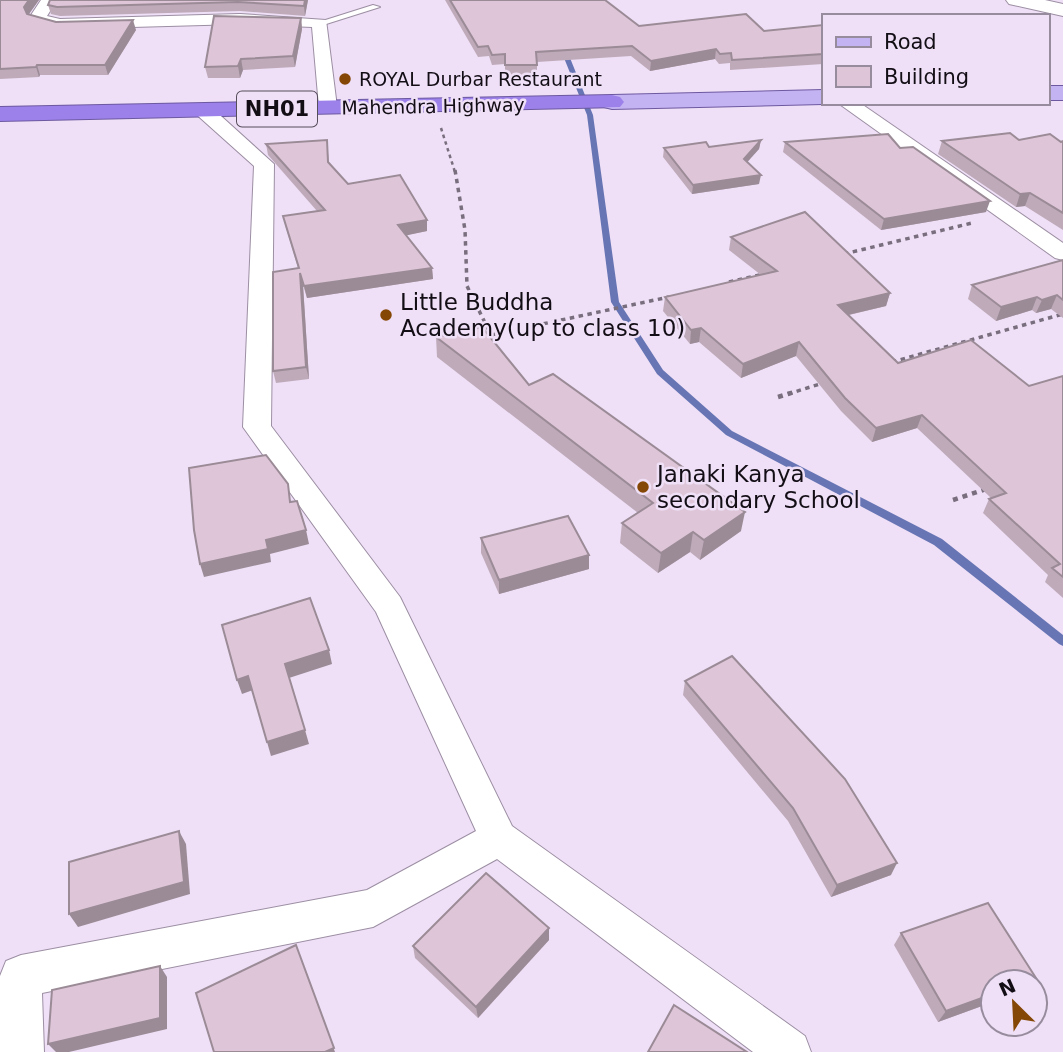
<svg xmlns="http://www.w3.org/2000/svg" width="1063" height="1052" font-family="'DejaVu Sans',sans-serif">
  <style>
    .lines { fill: none; stroke-linecap: round; stroke-linejoin: round }
    .stream { fill: #6875b4; fill-rule: evenodd }
    .lane-casing { stroke: #9c8ea3; stroke-width: 2 }
    .street-casing { stroke: #9c8ea3; stroke-width: 2 }
    .secondary-casing { stroke: #9c8ea3; stroke-width: 2 }
    .primary-casing { stroke: #6c59a0; stroke-width: 2 }
    .highway-casing { stroke: #6c59a0; stroke-width: 2 }
    .path-far2 { stroke: #786e7d; stroke-width: 2.5; stroke-dasharray: 3.5 3.5; stroke-linecap: butt }
    .path-far1 { stroke: #786e7d; stroke-width: 3.5; stroke-dasharray: 4.5 4.5; stroke-linecap: butt }
    .path { stroke: #786e7d; stroke-width: 4.5; stroke-dasharray: 5 5; stroke-linecap: butt }
    .lane { fill: #fff; fill-rule: evenodd }
    .street { fill: #fff; fill-rule: evenodd }
    .secondary { fill: #fff; fill-rule: evenodd }
    .primary { fill: #c4b3f2; fill-rule: evenodd }
    .highway { fill: #9c81ea; fill-rule: evenodd }
    .wall { fill: #bfaaba }
    .shaded-wall { fill: #9b8b97 }
    .building { fill: #dec6d8; stroke: #9b8b97; stroke-width: 2 }
    .poi-dot { fill: #854706; stroke: #efe0f7; stroke-width: 2.5 }
    .labels { text-anchor: middle; stroke-width: 5; stroke-linejoin: round; paint-order: stroke }
    .far-poi-label { font-size: 19px; fill: #130e16; stroke: #efe0f7; text-anchor: start }
    .far-street-label { font-size: 19px; fill: #130e16; stroke: #efe0f7 }
    .shield { fill: #efe0f7; stroke: #554d5a; stroke-width: 2 }
    .shield-label { font-size: 21px; font-weight: bold; fill: #130e16 }
    .poi-label { font-size: 23px; fill: #130e16; stroke: #efe0f7; text-anchor: start }
  </style>
  <rect width="100%" height="100%" fill="#efe0f7"/>
  <g class="lines">
    <!-- stream -->
    <polygon class="stream" points="563,46 566,48 593,115 619,302 663,370 732,431 942,539 1063,635 1063,646 1059,644 934,545 726,435 657,374 611,302 587,115 560,48"/>
    <defs>
      <polygon id="lane" points="373,5 380,7 323,25 316,23"/>
      <g id="street">
        <polygon points="41,0 57,0 47,16 60,19 240,14 326,20 337,107 328,113 319,107 312,27 240,24 60,29 31,21 29,18"/>
        <polygon points="838,103 860,103 1063,243 1063,260 1055,258"/>
        <polygon points="204,105 211,107 274,164 271,426 400,597 512,826 805,1036 811,1052 753,1052 497,859 373,927 42,993 44,1052 0,1052 0,976 6,961 21,955 367,890 476,831 376,612 243,427 254,166 197,115 195,111"/>
      </g>
      <polygon id="secondary" points="1006,0 1045,0 1063,4 1063,16 1009,4"/>
      <g id="primary">
        <rect x="1047" y="86" width="16" height="14"/>
        <polygon points="823,90 823,103 826,103 823,104 612,109 604,107 600,102 604,97 612,95"/>
      </g>
      <polygon id="highway" points="612,95 620,97 624,102 620,107 0,121 0,107"/>
    </defs>
    <!-- lane casing -->
    <use href="#lane" class="lane-casing"/>
    <!-- street casing -->
    <use href="#street" class="street-casing"/>
    <!-- secondary casing -->
    <use href="#secondary" class="secondary-casing"/>
    <!-- primary casing -->
    <use href="#primary" class="primary-casing"/>
    <!-- highway casing -->
    <use href="#highway" class="highway-casing"/>
    <!-- path-far2 -->
    <polyline class="path-far2" points="441,128 455,172"/>
    <!-- path-far1 -->
    <g class="path-far1">
      <polyline points="455,170 465,230 467,286 491,335 669,297"/>
      <polyline points="844,254 972,223"/>
      <polyline points="729,282 764,274"/>
      <polyline points="892,362 1063,314"/>
      <polyline points="788,394 823,383"/>
    </g>
    <!-- path -->
    <g class="path">
      <polyline points="778,397 794,392"/>
      <polyline points="953,500 986,489"/>
    </g>
    <!-- lane -->
    <use href="#lane" class="lane"/>
    <!-- street -->
    <use href="#street" class="street"/>
    <!-- secondary -->
    <use href="#secondary" class="secondary"/>
    <!-- primary -->
    <use href="#primary" class="primary"/>
    <!-- highway -->
    <use href="#highway" class="highway"/>
  </g>
  <!-- wall -->
  <g class="wall">
    <polygon points="0,0 39,0 28,14 56,22 136,30 108,75 40,75 39,77 0,79"/>
    <polygon points="308,0 305,16 240,11 60,16 51,14 48,5"/>
    <polygon points="445,0 605,0 639,26 764,31 823,25 823,64 730,70 730,63 719,64 715,59 650,71 631,56 537,62 537,75 505,75 505,64 492,65 489,56 478,57"/>
    <polygon points="301,18 302,29 295,67 243,70 240,78 208,78 205,67"/>
    <polygon points="327,140 329,164 348,184 427,220 427,231 406,235 432,268 433,279 307,298 303,285 309,379 276,383 273,371 298,268 286,228 283,216 317,211 268,155 266,144"/>
    <polygon points="761,140 759,149 747,162 759,184 692,194 663,157 664,148 709,147"/>
    <polygon points="1019,140 1063,141 1063,230 1025,206 1016,207 938,154 942,141"/>
    <polygon points="785,142 900,148 986,212 881,230 783,152"/>
    <polygon points="731,237 890,293 886,306 849,315 898,363 1029,386 1063,376 1063,598 1045,582 1048,575 983,513 989,499 991,498 917,428 872,442 841,411 796,356 741,378 699,342 690,344 663,311 665,297 761,275 729,250"/>
    <polygon points="1063,260 1063,318 1051,309 1036,313 1032,310 996,321 968,299 972,285"/>
    <polygon points="436,337 529,385 741,531 700,560 690,552 658,573 620,543 622,523 638,513 437,357"/>
    <polygon points="481,538 589,569 499,594 481,553"/>
    <polygon points="685,681 891,875 831,897 788,821 683,695"/>
    <polygon points="549,928 549,940 478,1018 415,958 413,946"/>
    <polygon points="901,933 993,982 993,1002 938,1022 894,945"/>
  </g>
  <!-- shaded-wall -->
  <g class="shaded-wall">
    <polygon points="29,0 39,0 27,17 24,7"/>
    <polygon points="305,0 308,0 305,16 304,6"/>
    <polygon points="301,18 302,29 295,67 293,56"/>
    <polygon points="133,20 136,30 108,75 105,65"/>
    <polygon points="716,49 715,59 650,71 651,61"/>
    <polygon points="241,59 243,70 240,78 238,66"/>
    <polygon points="37,65 40,75 39,77 36,67"/>
    <polygon points="761,140 759,149 742,168 744,159"/>
    <polygon points="761,175 759,184 692,194 693,185"/>
    <polygon points="1030,193 1025,206 1016,207 1020,194"/>
    <polygon points="990,201 986,212 881,230 884,219"/>
    <polygon points="427,220 427,231 399,237 398,225"/>
    <polygon points="432,268 433,279 307,298 304,286"/>
    <polygon points="300,273 303,285 309,379 306,367"/>
    <polygon points="890,293 886,306 835,318 838,305"/>
    <polygon points="1057,295 1051,309 1036,313 1042,300"/>
    <polygon points="1037,297 1032,310 996,321 1001,307"/>
    <polygon points="701,328 699,342 690,344 691,330"/>
    <polygon points="799,342 796,356 741,378 743,364"/>
    <polygon points="922,415 917,428 872,442 876,428"/>
    <polygon points="745,512 741,531 700,560 704,540"/>
    <polygon points="306,530 309,544 270,554 271,562 204,577 200,564 266,540"/>
    <polygon points="693,532 690,552 658,573 661,553"/>
    <polygon points="589,555 589,569 499,594 499,580"/>
    <polygon points="329,650 332,664 289,678 285,664"/>
    <polygon points="248,676 253,690 242,694 237,680"/>
    <polygon points="305,730 309,744 271,756 267,742"/>
    <polygon points="179,831 186,844 190,894 78,927 69,914"/>
    <polygon points="897,863 891,875 831,897 837,885"/>
    <polygon points="549,928 549,940 478,1018 476,1007"/>
    <polygon points="296,945 335,1052 325,1052"/>
    <polygon points="160,966 167,977 167,1029 69,1052 56,1052 48,1044"/>
    <polygon points="993,994 993,1002 938,1022 946,1011"/>
  </g>
  <!-- building -->
  <g class="building">
    <polygon points="0,0 29,0 24,7 27,14 56,22 133,20 105,65 37,65 36,67 0,69"/>
    <polygon points="50,0 305,0 304,6 238,2 57,7 48,5"/>
    <polygon points="450,0 605,0 639,26 746,14 764,31 823,25 823,54 732,60 731,53 720,54 716,49 651,61 632,46 536,52 537,65 505,65 505,54 492,55 488,46 478,47"/>
    <polygon points="214,16 301,18 293,56 241,59 238,66 205,67"/>
    <polygon points="1010,133 1019,140 1050,134 1061,142 1063,141 1063,213 1030,193 1020,194 942,141"/>
    <polygon points="888,134 900,148 913,147 990,201 884,219 785,142"/>
    <polygon points="327,140 328,162 348,184 400,175 427,220 398,225 432,268 304,286 300,273 306,367 273,371 273,272 299,268 283,216 325,210 266,144"/>
    <polygon points="761,140 744,159 761,175 693,185 664,148 706,142 709,147"/>
    <polygon points="805,212 890,293 838,305 898,363 971,340 1029,386 1063,376 1063,577 1052,568 1060,564 989,499 1006,493 922,415 876,428 845,398 799,342 743,364 701,328 691,330 665,297 777,271 731,237"/>
    <polygon points="1063,260 1063,300 1057,295 1042,300 1037,297 1001,307 972,285"/>
    <polygon points="482,327 529,385 553,374 745,512 704,540 693,532 661,553 622,523 653,503 436,337"/>
    <polygon points="266,455 288,484 290,502 297,501 306,530 266,540 268,549 200,564 194,530 189,468"/>
    <polygon points="568,516 589,555 499,580 481,538"/>
    <polygon points="310,598 329,650 285,664 305,730 267,742 248,676 237,680 222,625"/>
    <polygon points="732,656 845,779 897,863 837,885 793,808 685,681"/>
    <polygon points="179,831 184,882 69,914 69,862"/>
    <polygon points="486,873 549,928 476,1007 413,946"/>
    <polygon points="988,903 1036,978 1026,982 993,982 993,994 946,1011 901,933"/>
    <polygon points="296,945 334,1048 325,1052 214,1052 196,993"/>
    <polygon points="160,966 160,1018 48,1044 52,990"/>
    <polygon points="674,1005 747,1052 648,1052"/>
  </g>
  <!-- markers -->
  <g class="poi-dot">
    <circle cx="345" cy="79" r="7"/>
    <circle cx="386" cy="315" r="7"/>
    <circle cx="643" cy="487" r="7"/>
  </g>
  <g class="labels">
    <!-- far-poi labels -->
    <g class="far-poi-label">
      <text x="359" y="86">ROYAL Durbar Restaurant</text>
    </g>
    <!-- far-street labels -->
    <g class="far-street-label">
      <text transform="translate(433 106) rotate(-1)" y="7">Mahendra Highway</text>
    </g>
    <!-- shield labels -->
    <rect class="shield" x="237" y="91.5" width="80" height="35" rx="5"/>
    <g class="shield-label">
      <text x="277" y="116">NH01</text>
    </g>
    <!-- poi labels -->
    <g class="poi-label">
      <text x="400" y="310">Little Buddha<tspan x="400" dy="26">Academy(up to class 10)</tspan></text>
      <text x="657" y="482">Janaki Kanya<tspan x="657" dy="26">secondary School</tspan></text>
    </g>
  </g>
  <!-- legend -->
  <rect x="822" y="14" width="228" height="91" fill="#efe0f7" stroke="#978c9d" stroke-width="2"/>
  <rect x="836" y="37" width="35" height="10" fill="#c4b3f2" stroke="#978c9d" stroke-width="2"/>
  <text x="884" y="49" font-size="21" fill="#130e16">Road</text>
  <rect x="836" y="66" width="35" height="21" fill="#dec6d8" stroke="#978c9d" stroke-width="2"/>
  <text x="884" y="84" font-size="21" fill="#130e16">Building</text>
  <!-- north arrow -->
  <g transform="translate(1014 1003) rotate(336)"><circle r="33" fill="#efe0f7" stroke="#978c9d" stroke-width="2"/>
  <path d="M0-5L12 26L0 18L-12 26Z" fill="#854706"/>
  <text y="-10" font-size="19" font-weight="bold" text-anchor="middle" fill="#130e16">N</text>
  </g>
</svg>
